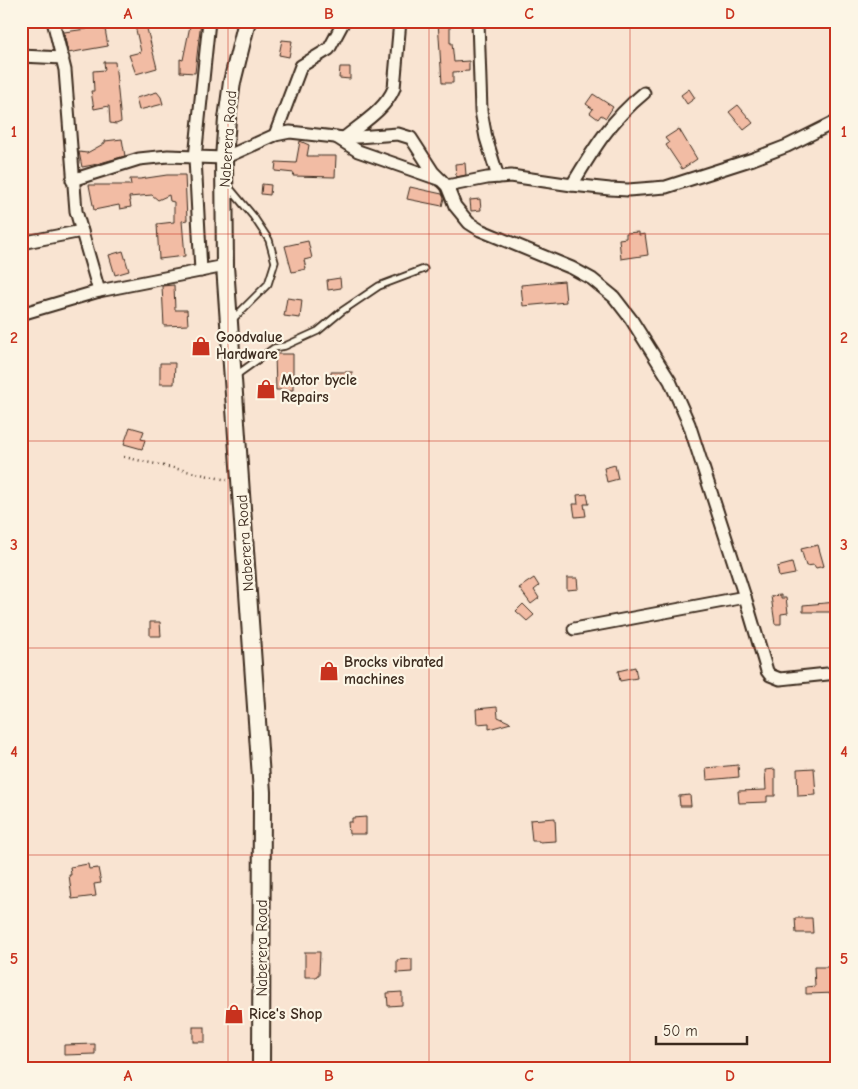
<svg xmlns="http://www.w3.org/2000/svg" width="858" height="1089" font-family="'Comic Neue',sans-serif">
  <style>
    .building { fill: #f2bca4; stroke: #3b2a1e }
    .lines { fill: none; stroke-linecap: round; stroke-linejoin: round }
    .lane-casing { stroke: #3b2a1e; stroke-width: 9 }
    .street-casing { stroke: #3b2a1e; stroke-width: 15 }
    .secondary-casing { stroke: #3b2a1e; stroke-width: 20 }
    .path { stroke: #3b2a1e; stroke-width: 2.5; stroke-dasharray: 1 4; stroke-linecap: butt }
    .lane { stroke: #fcf5e5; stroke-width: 5.5 }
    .street { stroke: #fcf5e5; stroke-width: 11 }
    .secondary { stroke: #fcf5e5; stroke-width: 16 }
    .grid { fill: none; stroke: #c8321e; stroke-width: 1; stroke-opacity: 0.55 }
    .labels { text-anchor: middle; stroke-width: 4.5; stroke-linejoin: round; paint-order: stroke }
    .street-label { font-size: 15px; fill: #3b2a1e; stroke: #fcf5e5 }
    .poi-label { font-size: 15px; font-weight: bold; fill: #3b2a1e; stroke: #fcf5e5; text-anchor: start }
    .neatline { fill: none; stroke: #c8321e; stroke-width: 2 }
    .grid-label { font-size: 16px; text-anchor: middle; font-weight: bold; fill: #c8321e }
  </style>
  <rect width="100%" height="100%" fill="#f9e4d2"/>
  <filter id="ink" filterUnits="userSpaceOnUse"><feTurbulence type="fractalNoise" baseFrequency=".02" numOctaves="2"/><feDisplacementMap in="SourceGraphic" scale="10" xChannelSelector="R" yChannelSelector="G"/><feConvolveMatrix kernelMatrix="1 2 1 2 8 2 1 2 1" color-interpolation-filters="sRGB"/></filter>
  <g filter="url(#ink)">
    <!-- building -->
    <g class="building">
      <polygon points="86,21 122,21 122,22 105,29 108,46 68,53 64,32 87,29"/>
      <polygon points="134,21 145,21 157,68 136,74 129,55 141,52"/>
      <polygon points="191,21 201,21 195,73 180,72 180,59 183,60"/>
      <polygon points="438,21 448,21 448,25 450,25 450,43 452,43 454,62 469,61 469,71 453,72 453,83 442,83"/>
      <polygon points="282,40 292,41 289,57 279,55"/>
      <polygon points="104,62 115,62 121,122 116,124 110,123 109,106 94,109 91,91 94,91 93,71 105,70"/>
      <polygon points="340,67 350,67 350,79 339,78"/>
      <polygon points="689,89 695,98 687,104 681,95"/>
      <polygon points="157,92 161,97 163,104 139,110 136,98"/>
      <polygon points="593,94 613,107 606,118 601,115 598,119 590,113 593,109 586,104"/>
      <polygon points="738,105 753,123 744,130 729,112"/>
      <polygon points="679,129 697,159 682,169 666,145 669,143 665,138"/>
      <polygon points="122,139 125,156 93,165 82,167 79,152 87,153 105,143 105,141"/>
      <polygon points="300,141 309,145 307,156 336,156 335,177 293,176 294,173 275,171 276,162 296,163"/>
      <polygon points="465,163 466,175 456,177 455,164"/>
      <polygon points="167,175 185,175 187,220 182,221 185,256 159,259 157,224 174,222 174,202 170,201 169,195 158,200 152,195 129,197 131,207 120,209 119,205 94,210 89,185 131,185 130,179 140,179"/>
      <polygon points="262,184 271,185 270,195 261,194"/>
      <polygon points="410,187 442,194 444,198 442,206 407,199"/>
      <polygon points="480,199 481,210 471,211 470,200"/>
      <polygon points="639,232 639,235 645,234 648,255 621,259 619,239 626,238 626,233"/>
      <polygon points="308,241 312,258 304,260 306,269 292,272 285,246"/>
      <polygon points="123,251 129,271 115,275 109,255"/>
      <polygon points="340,278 341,288 328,290 327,280"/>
      <polygon points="564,281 566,302 523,306 521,285"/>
      <polygon points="174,285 175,310 187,310 188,325 164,326 162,286"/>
      <polygon points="287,298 302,300 300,318 284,316"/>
      <polygon points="275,354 293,354 293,390 276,390"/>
      <polygon points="160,363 175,363 174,384 160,384"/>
      <rect x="331" y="372" width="21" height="11"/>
      <polygon points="130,427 144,431 141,439 145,440 142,449 124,444"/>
      <polygon points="615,465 618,479 607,482 604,468"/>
      <polygon points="587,494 589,504 584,504 586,516 575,517 573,504 578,504 577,495"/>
      <polygon points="818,545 824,566 816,568 814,565 806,566 801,549"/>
      <polygon points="792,563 795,574 779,577 777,567"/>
      <polygon points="534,578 539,586 534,590 539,598 531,604 519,588"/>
      <polygon points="567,578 577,578 578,589 567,590"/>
      <polygon points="781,595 781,598 786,598 788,613 781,614 781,624 775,624 771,596"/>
      <polygon points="837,602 837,612 803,612 803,605"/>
      <polygon points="523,604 534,615 527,621 516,611"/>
      <polygon points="150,622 160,622 161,636 150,636"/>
      <polygon points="635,667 637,678 620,681 618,671"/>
      <polygon points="497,707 498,717 511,723 489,729 489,723 477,724 476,709"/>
      <polygon points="738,765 739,777 707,780 706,768"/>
      <polygon points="814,768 816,795 798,796 797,769"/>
      <polygon points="775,769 775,796 767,796 767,802 739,803 738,791 766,790 765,770"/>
      <polygon points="690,795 691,806 680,806 679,796"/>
      <polygon points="366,817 366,834 349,834 348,822 352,822 352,818"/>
      <polygon points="555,818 556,841 539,842 539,841 532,841 530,820"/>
      <polygon points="88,864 89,869 98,868 101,883 94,884 96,896 72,899 69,875 71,875 70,867"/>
      <polygon points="795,918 812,918 813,933 796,933"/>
      <polygon points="305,952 320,952 319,975 317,975 317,977 305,977"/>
      <polygon points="412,959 412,972 397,973 397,960"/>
      <polygon points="814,967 833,967 833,984 837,983 837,993 806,994 806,987 815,986"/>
      <polygon points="402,992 402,1005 388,1006 387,993"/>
      <rect x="193" y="1027" width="12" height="15"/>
      <polygon points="95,1044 95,1054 64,1055 64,1045"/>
    </g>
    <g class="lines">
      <defs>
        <g id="lane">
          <polyline points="228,186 253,216 269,240 275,262 268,284 231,321"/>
          <polyline points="235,376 274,348 285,346 318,331 342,311 379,286 424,269"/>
        </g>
        <g id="street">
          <polyline points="53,21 65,70 76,211 99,291"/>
          <polyline points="478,21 481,111 486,138 498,177"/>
          <polyline points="21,56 63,58"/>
          <polyline points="275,135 301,66 329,49 344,21"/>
          <polyline points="336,137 358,151 441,180"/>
          <path d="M 344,138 C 361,124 386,109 394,88 L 400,21"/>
          <polyline points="72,180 139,159 168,156 224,158 275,135 290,132 344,138 398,134 411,138 433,172 447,186 455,206 469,223 480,230 572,268 592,279 614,297 631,319 670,381 689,424 745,597 767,671 770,675 780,679 837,673"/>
          <path d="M 572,185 C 594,148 610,121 644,93"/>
          <polyline points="447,186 487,178 511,176 572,185 610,189 628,190 666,187 753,159 787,146 837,121"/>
          <polyline points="21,243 82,231"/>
          <polyline points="201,271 195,158 209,21"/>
          <polyline points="21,314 99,291 225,266"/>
          <polyline points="574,629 745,597"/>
        </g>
        <polyline id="secondary" points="247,21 232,82 227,119 224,158 225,266 262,792 261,1068"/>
      </defs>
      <!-- lane casing -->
      <use href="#lane" class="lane-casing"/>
      <!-- street casing -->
      <use href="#street" class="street-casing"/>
      <!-- secondary casing -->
      <use href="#secondary" class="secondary-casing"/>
      <!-- path -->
      <polyline class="path" points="124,457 227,480"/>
      <!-- lane -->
      <use href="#lane" class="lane"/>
      <!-- street -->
      <use href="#street" class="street"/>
      <!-- secondary -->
      <use href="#secondary" class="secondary"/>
    </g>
  </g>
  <!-- grid -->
  <path class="grid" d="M 228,21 L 228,1068M 429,21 L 429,1068M 630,21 L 630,1068M 21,234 L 837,234M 21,441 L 837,441M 21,648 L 837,648M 21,855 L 837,855"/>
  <!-- icons -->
  <defs>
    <symbol id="shop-bare" viewBox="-9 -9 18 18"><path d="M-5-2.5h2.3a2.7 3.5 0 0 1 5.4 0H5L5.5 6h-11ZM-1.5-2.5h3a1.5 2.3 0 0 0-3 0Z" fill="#c8321e" stroke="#fcf5e5" stroke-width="2.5" paint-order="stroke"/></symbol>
  </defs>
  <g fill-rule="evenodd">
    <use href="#shop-bare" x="187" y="332" width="28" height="28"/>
    <use href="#shop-bare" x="252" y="375" width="28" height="28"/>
    <use href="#shop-bare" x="315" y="657" width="28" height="28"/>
    <use href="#shop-bare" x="220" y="1000" width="28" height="28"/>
  </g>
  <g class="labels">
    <!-- street labels -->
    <g class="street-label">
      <text transform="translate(228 139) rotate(-86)" y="5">Naberera Road</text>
      <text transform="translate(245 543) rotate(-94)" y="5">Naberera Road</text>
      <text transform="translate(262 948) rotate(-90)" y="5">Naberera Road</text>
    </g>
    <!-- poi labels -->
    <g class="poi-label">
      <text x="216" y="342">Goodvalue<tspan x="216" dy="17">Hardware</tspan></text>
      <text x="281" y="385">Motor bycle<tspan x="281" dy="17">Repairs</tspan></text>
      <text x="344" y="667">Brocks vibrated<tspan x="344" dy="17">machines</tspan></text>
      <text x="249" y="1019">Rice's Shop</text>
    </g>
  </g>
  <!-- margin -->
  <rect width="858" height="1089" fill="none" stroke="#fcf5e5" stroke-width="55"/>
  <!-- scale -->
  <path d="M656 1036v8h91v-8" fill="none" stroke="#3b2a1e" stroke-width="2.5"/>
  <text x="663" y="1036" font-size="15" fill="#3b2a1e" stroke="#fcf5e5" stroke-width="4" paint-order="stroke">50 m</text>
  <rect x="28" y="28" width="802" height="1034" class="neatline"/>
  <g class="grid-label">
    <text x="128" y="19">A</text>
    <text x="329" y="19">B</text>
    <text x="529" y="19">C</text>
    <text x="730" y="19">D</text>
    <text x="14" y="137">1</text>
    <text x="844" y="137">1</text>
    <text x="14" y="343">2</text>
    <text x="844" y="343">2</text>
    <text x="14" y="550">3</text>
    <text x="844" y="550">3</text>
    <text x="14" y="757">4</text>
    <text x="844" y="757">4</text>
    <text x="14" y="964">5</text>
    <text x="844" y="964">5</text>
    <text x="128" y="1081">A</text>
    <text x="329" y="1081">B</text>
    <text x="529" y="1081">C</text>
    <text x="730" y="1081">D</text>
  </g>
</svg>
